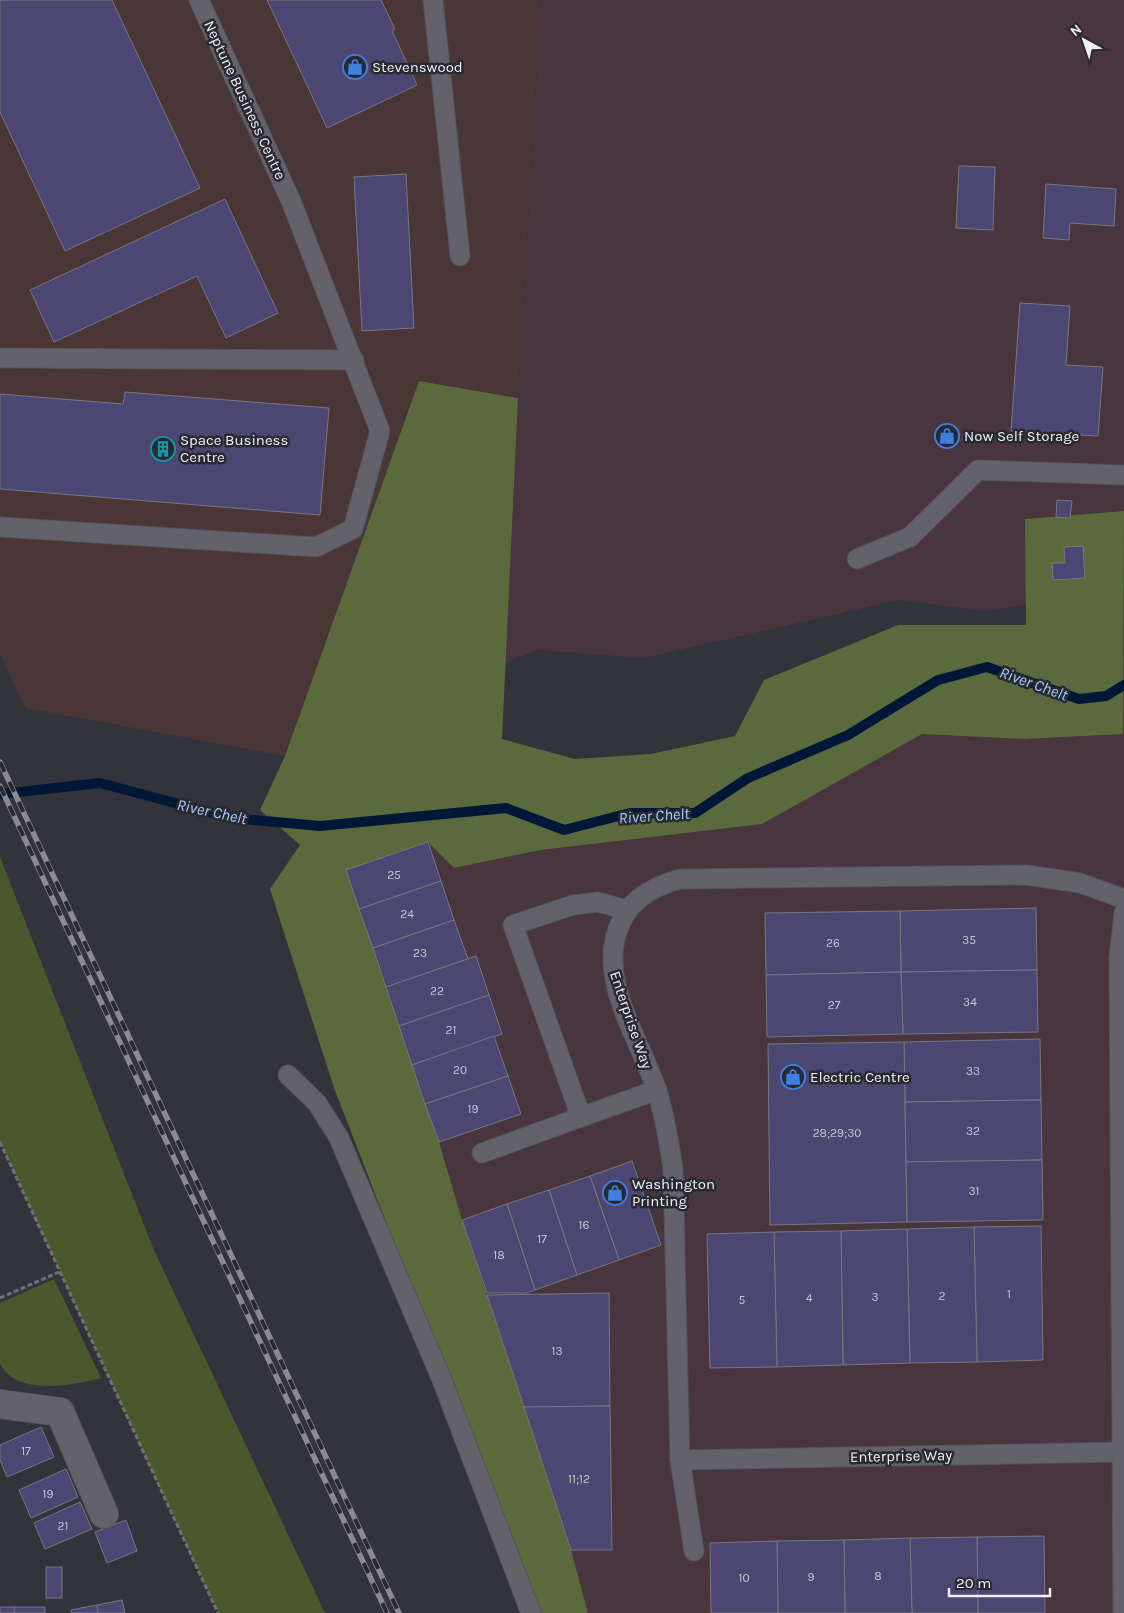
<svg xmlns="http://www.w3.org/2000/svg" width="1124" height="1613" font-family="Karla,sans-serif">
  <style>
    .commercial { fill: #4a3537 }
    .industrial { fill: #48353d }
    .green { fill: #4a582e }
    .forest { fill: #5a6a3c }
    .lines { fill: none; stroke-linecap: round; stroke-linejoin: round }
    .stream { stroke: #021738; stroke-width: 10 }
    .building { fill: #4b4772; stroke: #787780 }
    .lane-casing { stroke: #525259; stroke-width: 21 }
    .street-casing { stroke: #525259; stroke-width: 30 }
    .path { stroke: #707077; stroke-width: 3; stroke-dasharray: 5 2.5; stroke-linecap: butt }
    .lane { stroke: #63626b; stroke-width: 19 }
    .street { stroke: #63626b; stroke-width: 28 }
    .rail-casing { stroke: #8a8a90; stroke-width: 5.5 }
    .rail { stroke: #292931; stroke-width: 4; stroke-dasharray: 11; stroke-linecap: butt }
    .labels { text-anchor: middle; stroke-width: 5; stroke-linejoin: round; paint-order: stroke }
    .number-label { font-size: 12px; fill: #c7c6d4 }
    .poi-label { font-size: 15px; fill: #f0f0f5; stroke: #292931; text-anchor: start }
    .street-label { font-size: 15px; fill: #f0f0f5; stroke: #292931 }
    .water-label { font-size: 16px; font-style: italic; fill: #a9ccff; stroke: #292931 }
  </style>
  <rect width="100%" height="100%" fill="#33333b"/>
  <!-- commercial -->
  <polygon class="commercial" points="0,0 541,0 518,398 419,381 285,756 26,708 0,654"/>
  <!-- industrial -->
  <g class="industrial">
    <polygon points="541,0 1124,0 1124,589 983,611 899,600 644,658 537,650 285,756 419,381 518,398"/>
    <polygon points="1124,694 1124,1613 575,1613 318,834 850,737"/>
  </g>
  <!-- green -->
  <g class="green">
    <polygon points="0,857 153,1248 325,1613 218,1613 0,1142"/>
    <path d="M 54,1279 L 101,1378 C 74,1385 15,1397 0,1363 L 0,1303 Z"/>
  </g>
  <!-- forest -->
  <polygon class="forest" points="419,381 518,398 502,739 575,759 651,754 735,736 764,680 898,625 1026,625 1025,519 1124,511 1123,734 1024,739 922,734 762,824 540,850 454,868 428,842 346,870 439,1142 462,1220 571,1550 588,1613 538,1613 334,1088 270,889 300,845 260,810 285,756"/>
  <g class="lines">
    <!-- stream -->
    <polyline class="stream" points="0,794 100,783 231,818 320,826 506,808 564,830 630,813 695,813 748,778 848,735 938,680 987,667 1079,699 1106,696 1124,685"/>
  </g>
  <!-- building -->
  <g class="building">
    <polygon points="0,0 112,0 200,188 65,251 0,112"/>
    <polygon points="267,0 381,0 395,29 392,31 417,85 327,128"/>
    <polygon points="959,166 995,167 993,230 956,228"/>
    <polygon points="406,174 414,328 362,331 354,177"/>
    <polygon points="1046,184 1116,189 1114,226 1070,223 1069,240 1043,238"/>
    <polygon points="225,199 278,313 226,338 197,276 54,342 30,290"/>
    <polygon points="1020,303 1070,306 1066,365 1103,367 1098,436 1011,431"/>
    <polygon points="125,392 329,408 320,515 0,489 0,394 123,404"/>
    <polygon points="1057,500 1072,501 1070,518 1056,517"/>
    <polygon points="1083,546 1085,578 1053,580 1052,563 1065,563 1064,547"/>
    <polygon points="428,842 441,881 359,909 346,870"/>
    <polygon points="441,881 454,920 373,948 359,909"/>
    <polygon points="1036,908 1037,970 901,972 900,911"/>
    <polygon points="900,911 901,972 766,975 765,913"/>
    <polygon points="454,920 468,959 386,987 373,948"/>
    <polygon points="476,956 489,995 399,1026 386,987"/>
    <polygon points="1037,970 1038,1032 903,1034 901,972"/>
    <polygon points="901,972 903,1034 767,1037 766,975"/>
    <polygon points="489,995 502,1034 412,1065 399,1026"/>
    <polygon points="494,1036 508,1076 425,1104 412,1065"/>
    <polygon points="1040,1039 1041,1100 905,1102 904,1042"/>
    <polygon points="904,1042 907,1222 770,1225 768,1044"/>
    <polygon points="508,1076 521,1114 439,1142 425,1104"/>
    <polygon points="1041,1100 1042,1160 906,1162 905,1102"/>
    <polygon points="1042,1160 1043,1220 907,1222 906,1162"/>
    <polygon points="632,1161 661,1245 619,1260 590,1176"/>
    <polygon points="590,1176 619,1260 577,1275 549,1190"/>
    <polygon points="549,1190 577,1275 535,1290 507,1204"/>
    <polygon points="507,1204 535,1290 526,1293 487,1293 462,1220"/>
    <polygon points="1041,1226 1043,1360 977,1362 974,1227"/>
    <polygon points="974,1227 977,1362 910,1363 907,1229"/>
    <polygon points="907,1229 910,1363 843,1365 841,1231"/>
    <polygon points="841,1231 843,1365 777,1367 774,1232"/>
    <polygon points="774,1232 777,1367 710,1368 707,1234"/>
    <polygon points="609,1293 610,1406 524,1407 487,1295"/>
    <polygon points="610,1406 612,1550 571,1550 524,1407"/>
    <polygon points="41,1427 54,1457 7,1477 0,1460 0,1445"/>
    <polygon points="66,1469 78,1497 31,1518 19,1490"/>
    <polygon points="80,1502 92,1529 45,1549 34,1523"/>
    <polygon points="126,1520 137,1551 107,1563 95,1532"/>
    <polygon points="1044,1536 1045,1613 978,1613 977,1537"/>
    <polygon points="977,1537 978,1613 912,1613 910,1538"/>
    <polygon points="910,1538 912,1613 845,1613 844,1540"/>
    <polygon points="844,1540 845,1613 778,1613 777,1541"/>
    <polygon points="777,1541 778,1613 711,1613 710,1543"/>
    <rect x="46" y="1567" width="16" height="31"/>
    <polygon points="122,1600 125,1613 98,1613 97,1605"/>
    <polygon points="97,1605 98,1613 72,1613 71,1610"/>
    <polygon points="0,1607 15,1607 14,1613 0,1613"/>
    <polygon points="15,1607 45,1607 45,1613 14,1613"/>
  </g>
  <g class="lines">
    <defs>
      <g id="lane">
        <polyline points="433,0 460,256"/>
        <polyline points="0,358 354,360"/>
        <polyline points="0,527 316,547 353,529 380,431 291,201 199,0"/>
        <polyline points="857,559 910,537 978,470 1124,475"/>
        <polyline points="627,910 598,902 573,905 513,925 581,1117 657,1090"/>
        <polyline points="288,1075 317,1103 339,1138 442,1380 531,1613"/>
        <polyline points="482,1153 581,1117"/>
        <path d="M 1122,1452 L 680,1460 L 673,1169 C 669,1142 665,1116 657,1091 C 640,1038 592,973 623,918 C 635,896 656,886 680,879 L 1027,875 L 1080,883 L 1124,899"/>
        <polyline points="680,1460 694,1551"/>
        <polyline points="1123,1613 1119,957 1124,913"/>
      </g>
      <polyline id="street" points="0,1404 60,1412 104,1514"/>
    </defs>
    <!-- lane casing -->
    <use href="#lane" class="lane-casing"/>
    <!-- street casing -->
    <use href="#street" class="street-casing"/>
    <!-- path -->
    <g class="path">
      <polyline points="0,1142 218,1613"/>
      <polyline points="0,1298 59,1272"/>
    </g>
    <!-- lane -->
    <use href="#lane" class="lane"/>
    <!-- street -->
    <use href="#street" class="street"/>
    <defs>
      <g id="rail">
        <polyline points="0,762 399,1613"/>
        <polyline points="0,786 387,1613"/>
      </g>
    </defs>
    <!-- rail casing -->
    <use href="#rail" class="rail-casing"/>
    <!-- rail -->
    <use href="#rail" class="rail"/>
  </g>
  <!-- icons -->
  <defs>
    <symbol id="shop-ring" viewBox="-11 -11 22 22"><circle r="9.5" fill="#292931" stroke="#3f7fe0" stroke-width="1.5"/><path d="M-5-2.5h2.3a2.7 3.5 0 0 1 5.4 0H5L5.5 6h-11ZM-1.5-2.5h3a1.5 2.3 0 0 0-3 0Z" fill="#3f7fe0"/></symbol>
    <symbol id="building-ring" viewBox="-11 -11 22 22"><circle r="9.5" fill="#292931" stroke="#0f9aa8" stroke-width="1.5"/><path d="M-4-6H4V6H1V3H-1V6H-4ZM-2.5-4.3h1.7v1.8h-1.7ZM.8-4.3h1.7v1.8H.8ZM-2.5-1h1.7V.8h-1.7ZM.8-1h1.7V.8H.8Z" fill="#0f9aa8"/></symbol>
  </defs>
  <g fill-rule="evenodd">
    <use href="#shop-ring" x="341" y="53" width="28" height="28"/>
    <use href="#shop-ring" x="933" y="422" width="28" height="28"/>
    <use href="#building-ring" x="149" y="435" width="28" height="28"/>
    <use href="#shop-ring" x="779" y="1063" width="28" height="28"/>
    <use href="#shop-ring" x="601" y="1179" width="28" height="28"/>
  </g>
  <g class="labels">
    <!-- number labels -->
    <g class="number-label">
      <text x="394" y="879">25</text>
      <text x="407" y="918">24</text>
      <text x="969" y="944">35</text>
      <text x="833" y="947">26</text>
      <text x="420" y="957">23</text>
      <text x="437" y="995">22</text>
      <text x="970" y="1006">34</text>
      <text x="834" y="1009">27</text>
      <text x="451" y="1034">21</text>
      <text x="460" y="1074">20</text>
      <text x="973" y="1075">33</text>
      <text x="473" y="1113">19</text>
      <text x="973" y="1135">32</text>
      <text x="837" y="1137">28;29;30</text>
      <text x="974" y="1195">31</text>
      <text x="584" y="1229">16</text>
      <text x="542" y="1243">17</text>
      <text x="499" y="1259">18</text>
      <text x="1009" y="1298">1</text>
      <text x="942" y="1300">2</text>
      <text x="875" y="1301">3</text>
      <text x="809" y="1302">4</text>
      <text x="742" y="1304">5</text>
      <text x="557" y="1355">13</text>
      <text x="26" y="1455">17</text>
      <text x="579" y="1483">11;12</text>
      <text x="48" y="1498">19</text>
      <text x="63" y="1530">21</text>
      <text x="878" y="1580">8</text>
      <text x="811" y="1581">9</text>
      <text x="744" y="1582">10</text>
    </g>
    <!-- poi labels -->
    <g class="poi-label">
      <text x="372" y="72">Stevenswood</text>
      <text x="964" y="441">Now Self Storage</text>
      <text x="180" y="445">Space Business<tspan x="180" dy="17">Centre</tspan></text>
      <text x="810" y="1082">Electric Centre</text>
      <text x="632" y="1189">Washington<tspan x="632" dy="17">Printing</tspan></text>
    </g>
    <!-- street labels -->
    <g class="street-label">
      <text transform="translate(245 100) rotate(65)" y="5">Neptune Business Centre</text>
      <text transform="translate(631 1020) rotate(71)" y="5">Enterprise Way</text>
      <text transform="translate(901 1456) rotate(-1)" y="5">Enterprise Way</text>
    </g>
    <!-- water labels -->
    <g class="water-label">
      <text transform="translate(1034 683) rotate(20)" y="6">River Chelt</text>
      <text transform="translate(212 811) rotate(12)" y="6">River Chelt</text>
      <text transform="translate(654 815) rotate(-4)" y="6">River Chelt</text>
    </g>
  </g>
  <!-- north arrow -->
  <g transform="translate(1084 40) rotate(320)" stroke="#292931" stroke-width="4" paint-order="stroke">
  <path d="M0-4L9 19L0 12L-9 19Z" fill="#f0f0f5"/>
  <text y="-8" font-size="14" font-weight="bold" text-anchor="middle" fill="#f0f0f5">N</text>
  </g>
  <!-- scale -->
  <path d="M949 1588v8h101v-8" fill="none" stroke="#f0f0f5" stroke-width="2.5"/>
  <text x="956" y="1588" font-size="15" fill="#f0f0f5" stroke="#292931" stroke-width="4" paint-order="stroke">20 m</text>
</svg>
